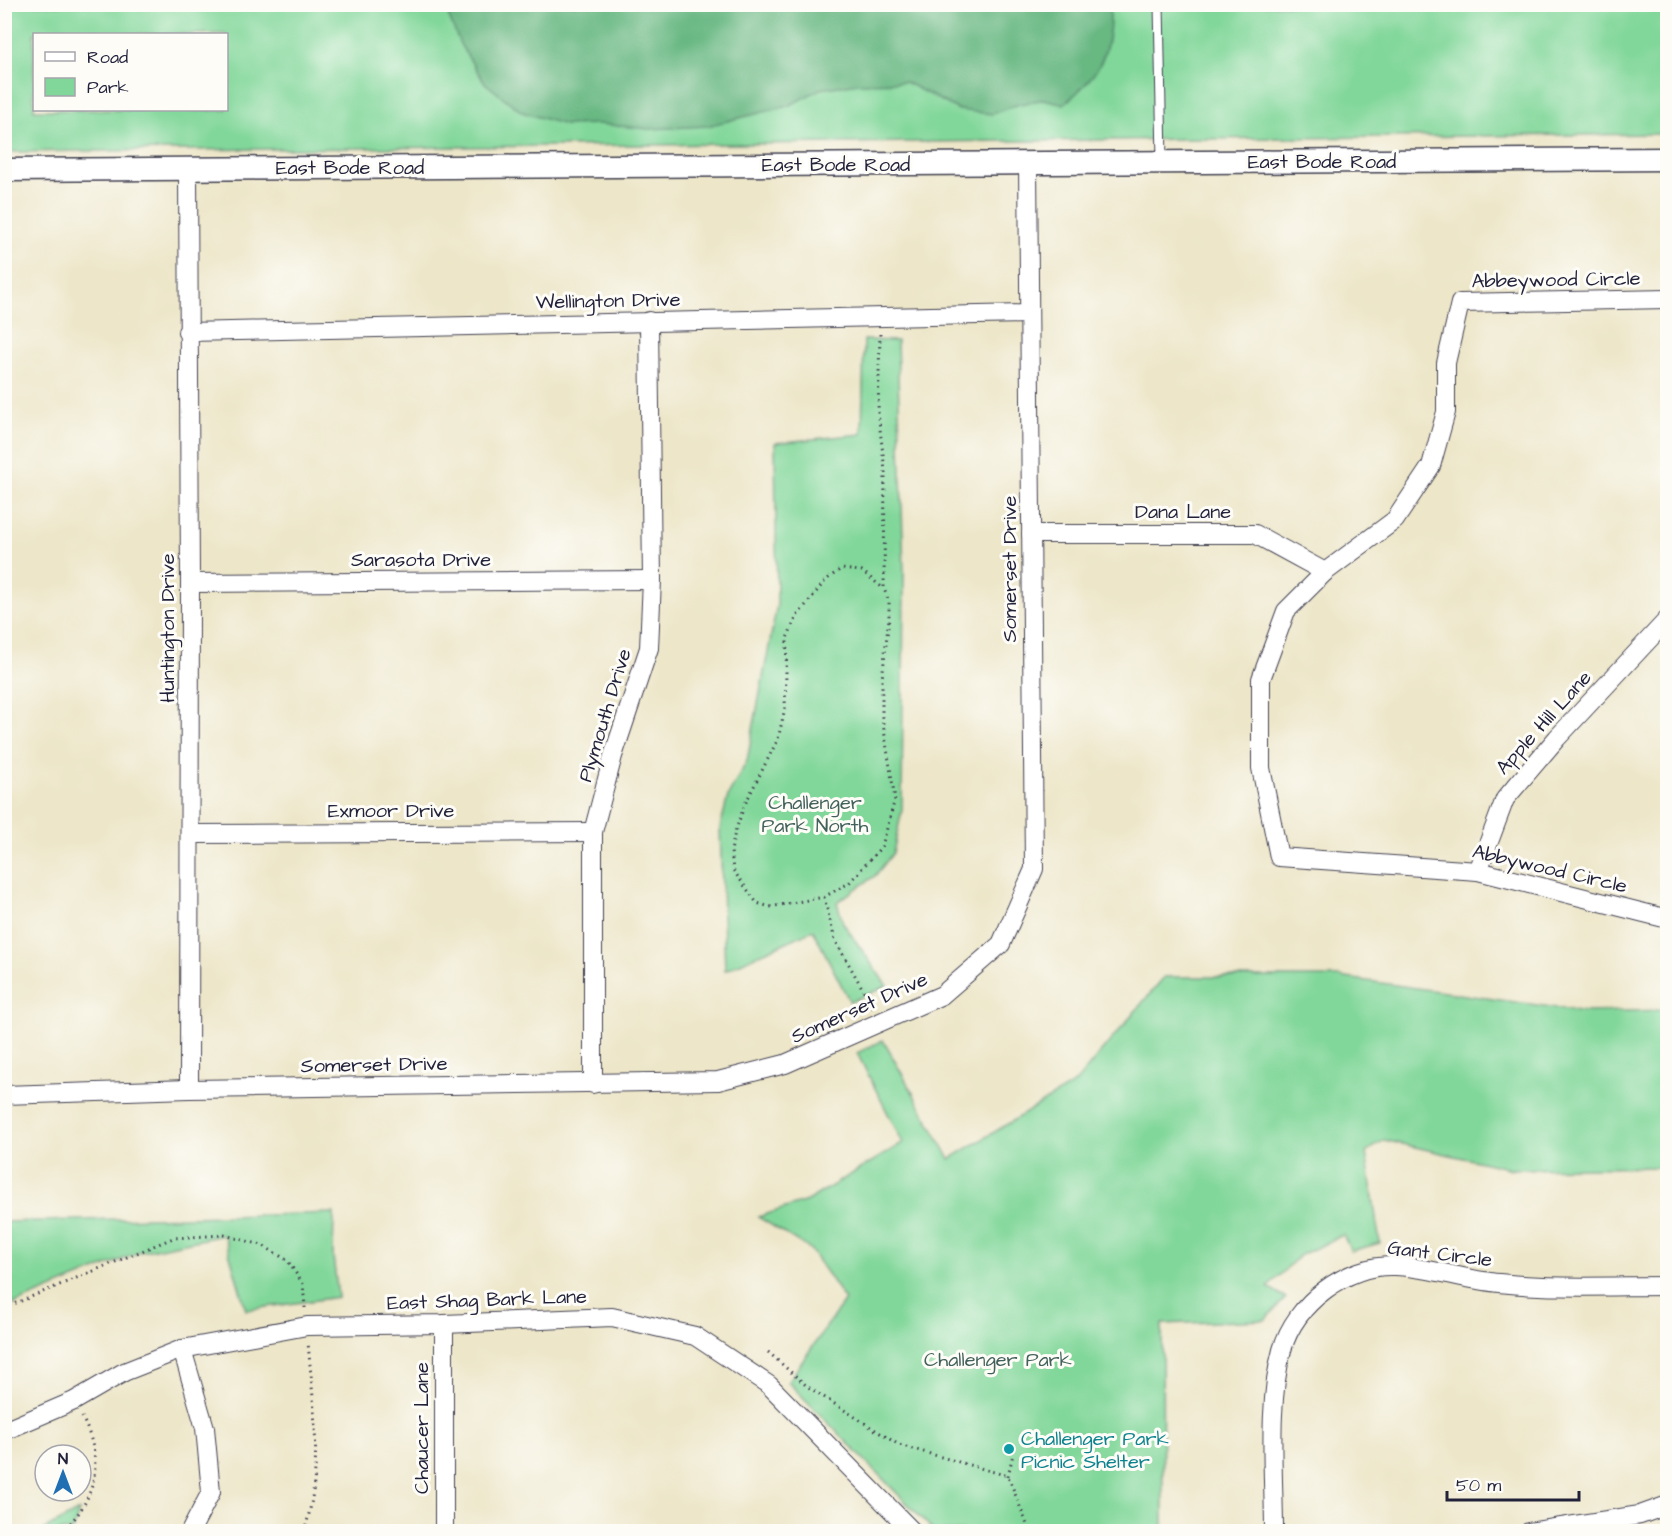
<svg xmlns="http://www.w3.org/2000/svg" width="1672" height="1536" font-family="'Architects Daughter',sans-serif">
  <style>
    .green { fill: #81d79a; stroke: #527c6a; stroke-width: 1.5; fill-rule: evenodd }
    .forest { fill: #68b882; stroke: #456d5e; stroke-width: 1.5 }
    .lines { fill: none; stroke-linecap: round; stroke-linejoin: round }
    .service-casing { stroke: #403f50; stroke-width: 11 }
    .minor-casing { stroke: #403f50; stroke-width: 20 }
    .tertiary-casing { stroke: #403f50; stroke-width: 25 }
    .path { stroke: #403f50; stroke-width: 3; stroke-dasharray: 1.5 4.5; stroke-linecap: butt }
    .service { stroke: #fff; stroke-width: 9 }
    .minor { stroke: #fff; stroke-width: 18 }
    .tertiary { stroke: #fff; stroke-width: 22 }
    .culture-dot { fill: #0f9aa8; stroke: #fdfcf7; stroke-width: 2 }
    .labels { text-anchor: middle; stroke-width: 6; stroke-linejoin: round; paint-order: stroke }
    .street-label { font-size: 20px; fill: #22223b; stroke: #fdfcf7 }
    .park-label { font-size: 20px; fill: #43615c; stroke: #fdfcf7 }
    .culture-label { font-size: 20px; fill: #0d838f; stroke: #fdfcf7; text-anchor: start }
  </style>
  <rect width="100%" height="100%" fill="#fdfcf7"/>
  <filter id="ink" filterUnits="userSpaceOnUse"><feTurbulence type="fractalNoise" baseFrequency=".0167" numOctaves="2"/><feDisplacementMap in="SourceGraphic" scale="12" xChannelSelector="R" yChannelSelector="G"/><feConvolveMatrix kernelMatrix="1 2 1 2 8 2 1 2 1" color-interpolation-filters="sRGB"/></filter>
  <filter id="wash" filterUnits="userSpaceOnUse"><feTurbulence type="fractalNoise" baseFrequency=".008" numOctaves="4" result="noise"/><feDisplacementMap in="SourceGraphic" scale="24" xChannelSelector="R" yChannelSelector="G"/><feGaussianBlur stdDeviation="1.35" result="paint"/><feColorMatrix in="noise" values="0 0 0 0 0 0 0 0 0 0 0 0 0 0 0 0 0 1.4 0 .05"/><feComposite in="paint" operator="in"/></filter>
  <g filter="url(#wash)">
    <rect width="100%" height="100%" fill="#ede6c9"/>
    <!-- green -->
    <g class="green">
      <path d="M 4,5 L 1667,5 L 1667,134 L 5,152 ZM 34,34 L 226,34 L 226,110 L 34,110 Z"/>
      <polygon points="864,340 897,341 904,573 902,810 893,853 875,876 837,902 843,923 887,986 850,1002 813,930 725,970 720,828 728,796 747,761 777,605 775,443 862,434"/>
      <polygon points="1164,977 1339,977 1586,1012 1667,1010 1667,1167 1512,1169 1384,1140 1366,1153 1380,1243 1351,1251 1343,1235 1299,1256 1268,1287 1286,1298 1265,1320 1162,1324 1163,1531 934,1531 788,1382 845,1300 810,1249 758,1217 807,1201 903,1143 857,1053 883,1040 950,1159 1075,1083"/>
      <polygon points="334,1213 333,1256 338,1297 246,1310 224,1235 140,1252 5,1308 5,1222"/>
      <polygon points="79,1511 73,1531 41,1531"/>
    </g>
    <!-- forest -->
    <path class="forest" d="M 1110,4 C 1112,52 1101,74 1064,104 L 1044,99 L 1016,105 L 992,114 L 959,110 L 905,82 L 858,83 L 820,89 L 788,106 L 707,126 L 649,129 L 600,124 L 565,125 L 522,112 L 485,83 L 461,46 L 444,5 Z"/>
  </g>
  <g filter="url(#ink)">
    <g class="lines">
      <defs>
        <polyline id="service" points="1159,4 1162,161"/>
        <g id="minor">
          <polyline points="188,168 190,583 189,1089"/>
          <polyline points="1668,299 1460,303 1446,363 1446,412 1431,466 1395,520 1325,572 1286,611 1261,679 1261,768 1279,857 1478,871 1668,919"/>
          <polyline points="187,332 1029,314"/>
          <polyline points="1031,534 1255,534 1325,572"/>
          <polyline points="190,583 652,580"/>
          <polyline points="190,834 593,832"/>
          <polyline points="1478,871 1505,799 1557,738 1668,619"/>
          <polyline points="593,1084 593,832 613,756 649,648 652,580 649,321"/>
          <polyline points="4,1095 189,1089 718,1081 785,1064 942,995 1001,944 1034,869 1028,163"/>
          <polyline points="182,1349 205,1428 211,1492 190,1532"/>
          <polyline points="4,1431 74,1401 124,1372 182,1349 307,1326 444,1324 612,1317 695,1336 769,1385 913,1532"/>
          <polyline points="444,1532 444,1324"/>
          <path d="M 1274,1532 C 1274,1474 1267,1405 1282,1350 C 1295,1303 1347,1264 1395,1266 C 1430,1267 1464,1280 1499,1283 C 1554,1289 1612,1286 1668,1286"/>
          <polyline points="1529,1532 1640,1515 1668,1505"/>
        </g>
        <polyline id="tertiary" points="4,170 1668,159"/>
      </defs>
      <!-- service casing -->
      <use href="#service" class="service-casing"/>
      <!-- minor casing -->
      <use href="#minor" class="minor-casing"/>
      <!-- tertiary casing -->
      <use href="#tertiary" class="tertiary-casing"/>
      <!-- path -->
      <g class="path">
        <polyline points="880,334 878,412 885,471 884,589 889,602 889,618 882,679 882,717 895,799 882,846 849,883 824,897 770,907 757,903 733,870 731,851 735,832 745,804 778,739 785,708 787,638 797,616 826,580 841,569 862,571 884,589"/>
        <polyline points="824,897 835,940 873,1007"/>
        <polyline points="4,1308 173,1238 224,1235 262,1245 287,1260 303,1284 305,1308"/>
        <polyline points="768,1352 808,1387 899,1445 1008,1476 1030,1532"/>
        <polyline points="1008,1476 1013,1454"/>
        <path d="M 62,1532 C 98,1497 104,1461 82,1417"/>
        <path d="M 304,1532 C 324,1470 313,1405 308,1342"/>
      </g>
      <!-- service -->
      <use href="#service" class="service"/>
      <!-- minor -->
      <use href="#minor" class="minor"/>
      <!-- tertiary -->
      <use href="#tertiary" class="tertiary"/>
    </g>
  </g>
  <!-- markers -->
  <circle class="culture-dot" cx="1009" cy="1449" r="6"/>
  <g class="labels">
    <!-- street labels -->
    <g class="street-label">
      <text x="1322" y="168">East Bode Road</text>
      <text x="836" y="171">East Bode Road</text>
      <text x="350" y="174">East Bode Road</text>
      <text transform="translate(1556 279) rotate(-1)" y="7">Abbeywood Circle</text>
      <text transform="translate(608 300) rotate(-1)" y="7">Wellington Drive</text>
      <text x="1183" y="518">Dana Lane</text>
      <text x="421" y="566">Sarasota Drive</text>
      <text transform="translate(1009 569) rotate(-90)" y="7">Somerset Drive</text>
      <text transform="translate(167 628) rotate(-90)" y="7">Huntington Drive</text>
      <text transform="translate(604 715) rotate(-73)" y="7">Plymouth Drive</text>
      <text transform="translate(1543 722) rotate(-48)" y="7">Apple Hill Lane</text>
      <text x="391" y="817">Exmoor Drive</text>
      <text transform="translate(1550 868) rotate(13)" y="7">Abbywood Circle</text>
      <text transform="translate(859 1007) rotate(-24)" y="7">Somerset Drive</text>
      <text transform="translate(374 1064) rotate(-1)" y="7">Somerset Drive</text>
      <text transform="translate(1440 1253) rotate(7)" y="7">Gant Circle</text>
      <text transform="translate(487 1299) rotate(-2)" y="7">East Shag Bark Lane</text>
      <text transform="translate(421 1428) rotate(-90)" y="7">Chaucer Lane</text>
    </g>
    <!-- park labels -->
    <g class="park-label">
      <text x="815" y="809">Challenger<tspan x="815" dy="23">Park North</tspan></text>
      <text x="998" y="1366">Challenger Park</text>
    </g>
    <!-- culture labels -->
    <g class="culture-label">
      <text x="1021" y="1445">Challenger Park<tspan x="1021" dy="23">Picnic Shelter</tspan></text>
    </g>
  </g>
  <!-- margin -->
  <rect width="1672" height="1536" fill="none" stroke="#fdfcf7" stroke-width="24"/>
  <!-- legend -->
  <rect x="33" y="33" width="195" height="78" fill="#fdfcf7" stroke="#a5a5ac" stroke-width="1.5"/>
  <rect x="45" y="52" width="30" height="9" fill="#ffffff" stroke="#a5a5ac" stroke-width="1.5"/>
  <text x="87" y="63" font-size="18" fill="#22223b">Road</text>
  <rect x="45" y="78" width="30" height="18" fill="#81d79a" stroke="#a5a5ac" stroke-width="1.5"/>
  <text x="87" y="93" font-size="18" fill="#22223b">Park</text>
  <!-- north arrow -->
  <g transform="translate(63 1473)"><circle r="28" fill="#fdfcf7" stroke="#a5a5ac" stroke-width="1.5"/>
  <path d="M0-4.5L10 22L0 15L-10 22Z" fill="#1f6fb2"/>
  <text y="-9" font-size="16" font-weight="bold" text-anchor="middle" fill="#22223b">N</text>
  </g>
  <!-- scale -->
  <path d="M1447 1491v9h132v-9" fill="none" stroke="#22223b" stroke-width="3"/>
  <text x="1456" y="1491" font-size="18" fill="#22223b" stroke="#fdfcf7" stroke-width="4.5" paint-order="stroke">50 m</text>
</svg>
